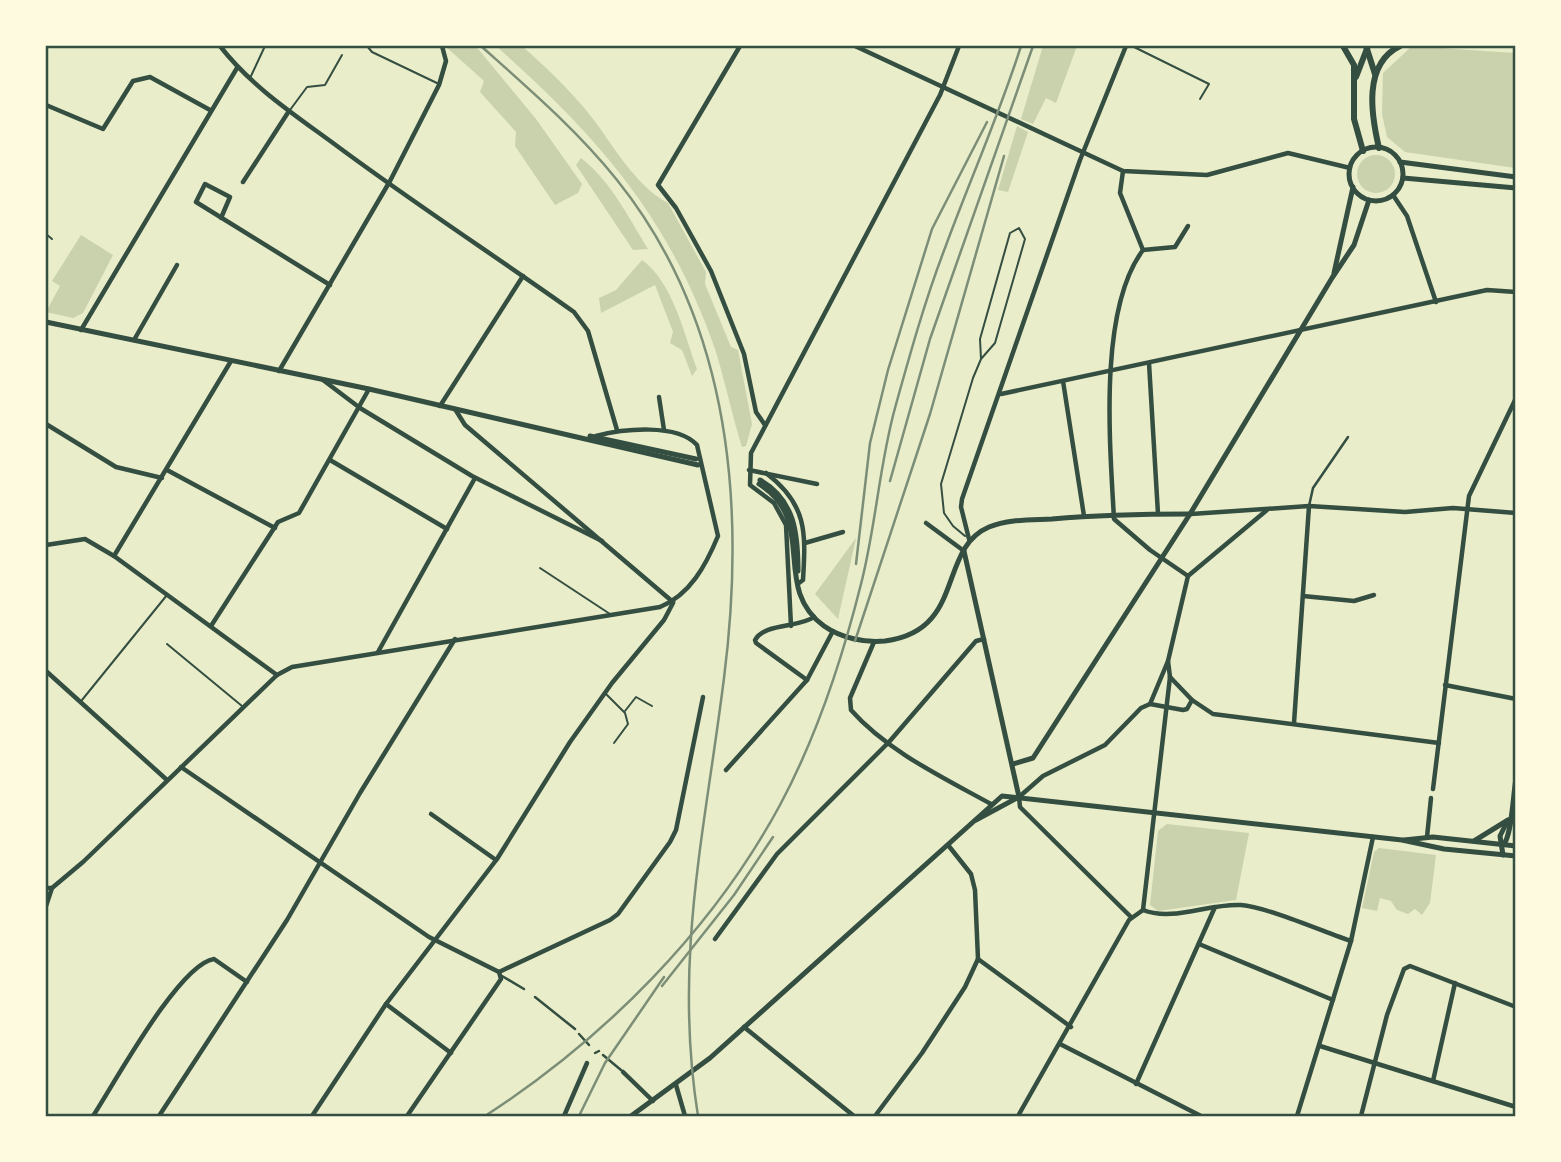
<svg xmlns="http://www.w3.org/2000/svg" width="1561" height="1162" font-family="'PT Sans',sans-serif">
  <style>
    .green { fill: #cad2ad }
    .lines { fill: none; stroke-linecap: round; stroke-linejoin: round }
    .service { stroke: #344e41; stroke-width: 2 }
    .pedestrian { stroke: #344e41; stroke-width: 2.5 }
    .minor { stroke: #344e41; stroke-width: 4.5 }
    .secondary { stroke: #344e41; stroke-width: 5 }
    .primary { stroke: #344e41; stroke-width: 6 }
    .rail { stroke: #7c8e77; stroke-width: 2.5 }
    .neatline { fill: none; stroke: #344e41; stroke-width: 2.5 }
  </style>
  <rect width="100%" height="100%" fill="#e9edc9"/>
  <!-- green -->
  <g class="green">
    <polygon points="445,46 474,46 479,50 536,119 582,184 578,193 555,205 515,146 516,132 480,92 484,81"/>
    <path d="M 496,46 L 522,46 C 546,67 570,90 590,115 C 612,143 635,186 668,203 L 706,272 L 705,284 L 731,347 L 738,350 L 752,424 L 746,446 L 742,447 C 732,415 725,381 715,349 C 669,217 599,138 496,46 Z"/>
    <polygon points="1043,46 1077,46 1056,103 1046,98 1033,124 1021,119"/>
    <polygon points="1412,46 1515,53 1515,168 1405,152 1387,137 1382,114 1383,73"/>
    <polygon points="1017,126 1028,132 1008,192 998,190"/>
    <circle cx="1376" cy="174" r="19"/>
    <path d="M 581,158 C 611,181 628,217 648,249 L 633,250 L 576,165 Z"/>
    <polygon points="81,235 113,255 83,313 73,318 46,312 60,286 52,281"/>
    <path d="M 642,260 C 673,282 684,334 697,369 L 692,376 L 682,350 L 670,343 L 673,332 L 655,285 L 601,313 L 599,298 L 616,290 Z"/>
    <polygon points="856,538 838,619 815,594"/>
    <polygon points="1167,824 1249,833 1236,900 1158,911 1150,905 1158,831"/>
    <polygon points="1379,848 1436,855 1430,903 1422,915 1415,909 1408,914 1397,910 1391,901 1380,898 1377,911 1362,908 1374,852"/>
  </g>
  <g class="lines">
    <!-- service -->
    <g class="service">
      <polyline points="367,46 372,52 439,84"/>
      <polyline points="1132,46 1209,84 1200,99"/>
      <polyline points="251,76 265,46"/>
      <polyline points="290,110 307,87 325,85 342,55"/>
      <polyline points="46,234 52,239"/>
      <polyline points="965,536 953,526 944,513 941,484 973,378 981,359 995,343 1025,239 1019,228 1010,233 980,339 981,359"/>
      <polyline points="540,568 610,614"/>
      <polyline points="167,644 242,706"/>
      <polyline points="606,694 625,713 628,724 614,743"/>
      <polyline points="82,700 167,595"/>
      <polyline points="625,711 636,697 652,706"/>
    </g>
    <!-- pedestrian -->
    <g class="pedestrian">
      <polyline points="1309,506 1313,488 1348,437"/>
      <polyline points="502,976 524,989"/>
      <polyline points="535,997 575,1029"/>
      <polyline points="579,1034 589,1045"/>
      <polyline points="595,1053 599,1051"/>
      <polyline points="603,1055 621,1070"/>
    </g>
    <!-- minor -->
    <g class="minor">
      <path d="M 220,46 C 251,86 292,113 333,143 C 412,202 494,255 574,312 L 588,331 L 617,430"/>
      <polyline points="740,46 658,185 676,208 711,271 744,354 756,412 765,425"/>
      <polyline points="855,46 1123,171 1207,175 1288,153 1350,168"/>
      <polyline points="46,105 103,129 133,81 150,77 210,110"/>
      <path d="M 1123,171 L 1120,193 L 1143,250 C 1098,310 1110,445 1114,519 L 1150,550 L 1188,576"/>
      <polyline points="243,182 289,111"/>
      <polyline points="1393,195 1407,216 1436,302"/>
      <polyline points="221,218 230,197 205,184 196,202 330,285"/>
      <polyline points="1143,250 1175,247 1188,226"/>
      <polyline points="81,330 237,68"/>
      <polyline points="134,340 177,265"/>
      <polyline points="1149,363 1158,514"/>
      <polyline points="279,371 390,181 439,85 446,61 442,46"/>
      <polyline points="323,380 360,408 472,476 602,541"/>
      <polyline points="1063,381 1084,516"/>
      <polyline points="1001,394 1487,290 1516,292"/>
      <polyline points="659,397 664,430"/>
      <polyline points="440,406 523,276"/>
      <polyline points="455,409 465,425 673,602"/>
      <polyline points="46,424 116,467 162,478"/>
      <polyline points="330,460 447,529"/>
      <polyline points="167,470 275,528"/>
      <polyline points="749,470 817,484"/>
      <path d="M 766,473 C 807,504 806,532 803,580 L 799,583"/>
      <polyline points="1191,514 1309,506 1405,512 1453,508 1516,513"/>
      <polyline points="926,523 964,551"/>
      <polyline points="969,539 961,507 962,499 1080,160 1126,46"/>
      <polyline points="805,543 843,532"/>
      <polyline points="46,545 85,539 114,556 277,675"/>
      <polyline points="114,556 231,361"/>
      <polyline points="1303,596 1354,601 1374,595"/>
      <path d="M 814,617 C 799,628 764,623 755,640 L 756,643 L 807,680 L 833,631"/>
      <polyline points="211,626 278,522 299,513 369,389"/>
      <polyline points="791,626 786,525 774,503 750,485 751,453 940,95 959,46"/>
      <path d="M 874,642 L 850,698 L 851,710 C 887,751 944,778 991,804"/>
      <polyline points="378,652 475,478"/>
      <polyline points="46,671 167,780"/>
      <polyline points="1170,677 1192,700 1213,714 1439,743"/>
      <polyline points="1445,685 1516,699"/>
      <polyline points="1150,704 1168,661 1188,576 1267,510"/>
      <polyline points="1294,723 1309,506"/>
      <polyline points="181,767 429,937 499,972"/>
      <polyline points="726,770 807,680"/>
      <polyline points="1433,789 1469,496 1516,398"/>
      <polyline points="431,814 496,860"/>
      <polyline points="1427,837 1431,798"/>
      <path d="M 46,888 L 52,888 L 83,862 L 277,675 L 292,667 L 660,607 C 690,595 706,565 718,536 L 697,445 C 677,423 623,429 596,436"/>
      <polyline points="46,906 52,888"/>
      <polyline points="1143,910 1170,677 1168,661"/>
      <path d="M 1143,910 C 1173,922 1209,903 1241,905 C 1267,907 1324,932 1351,941"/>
      <polyline points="1131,917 1020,807 1019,797 1043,776 1105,745 1141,708 1150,704 1183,710 1187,709 1192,700"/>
      <polyline points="715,939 777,854 889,742 976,641 984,639"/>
      <polyline points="1199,944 1333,1000"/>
      <polyline points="978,959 1071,1027"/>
      <polyline points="386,1004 451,1053"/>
      <polyline points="744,1027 854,1116"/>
      <polyline points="1060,1044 1201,1116"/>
      <polyline points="1320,1046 1516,1107"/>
      <polyline points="623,1072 653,1101"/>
      <polyline points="1433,1081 1455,983"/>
      <polyline points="1136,1084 1215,907"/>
      <polyline points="676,1085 685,1116"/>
      <path d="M 93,1116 C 114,1084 179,964 214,959 L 247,982"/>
      <polyline points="159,1116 287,920 360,793 455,639"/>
      <polyline points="312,1116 386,1004 497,859 570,742 612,683 664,620 673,603"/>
      <polyline points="407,1116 501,979 499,972 610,920 618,914 670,842 676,830 703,697"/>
      <polyline points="564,1116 587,1063"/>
      <polyline points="875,1116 922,1053 965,987 978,959 975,890 971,874 948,845"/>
      <polyline points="1018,1116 1129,920 1143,910"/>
      <polyline points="1297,1116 1351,941 1373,837"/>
      <polyline points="1361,1116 1387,1015 1404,969 1410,966 1516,1007"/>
    </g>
    <!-- secondary -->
    <g class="secondary">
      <circle cx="1376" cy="174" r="27"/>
      <polyline points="1400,162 1516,177"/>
      <polyline points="1403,178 1516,188"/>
      <polyline points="1334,273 1353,187"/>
      <polyline points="46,322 369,389 698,465"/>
      <polyline points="590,436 696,459"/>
      <path d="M 760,480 C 795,500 798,534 798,571"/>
      <path d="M 759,484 C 819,522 770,587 824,626 C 841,638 865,643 885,641 C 966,631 937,549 989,527 C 1008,519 1031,520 1052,519 C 1098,515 1144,514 1190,514"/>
      <polyline points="964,551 1019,797"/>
      <polyline points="1013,764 1033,758 1190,514 1332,278 1354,245 1369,200"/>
      <polyline points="976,820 1019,797"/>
      <polyline points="1404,840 1433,837 1516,846"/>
      <polyline points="1474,841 1508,820"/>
      <path d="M 1504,844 C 1512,834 1513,794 1516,779"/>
      <polyline points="1503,855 1500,836 1507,822"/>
      <polyline points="631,1116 710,1058 1002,796 1402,840 1444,849 1516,856"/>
    </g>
    <!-- primary -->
    <g class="primary">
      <polyline points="1343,46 1354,65 1354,119 1363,151"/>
      <polyline points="1366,46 1375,74"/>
      <polyline points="1356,77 1368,46"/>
      <path d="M 1379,148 C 1371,114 1363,64 1400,46"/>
    </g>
    <!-- rail -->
    <g class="rail">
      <path d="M 481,46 C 528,88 577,130 617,180 C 730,321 746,505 724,678 C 705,831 673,960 698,1116"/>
      <polyline points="890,481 930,339 1033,46"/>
      <polyline points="856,564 870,443 888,370 932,229 987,122"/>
      <polyline points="855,641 930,414 1004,156"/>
      <polyline points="662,986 734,895 773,837"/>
      <path d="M 485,1116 C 604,1039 712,931 780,805 C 817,736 842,660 861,584 C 876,526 879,466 895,408 C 910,354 925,300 945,248 C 970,180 999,115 1021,46"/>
      <polyline points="579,1116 605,1063 664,977"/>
    </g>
  </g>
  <!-- border -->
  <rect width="1561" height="1162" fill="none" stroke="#fefae0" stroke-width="94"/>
  <rect x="47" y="47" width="1467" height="1068" class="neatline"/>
</svg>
